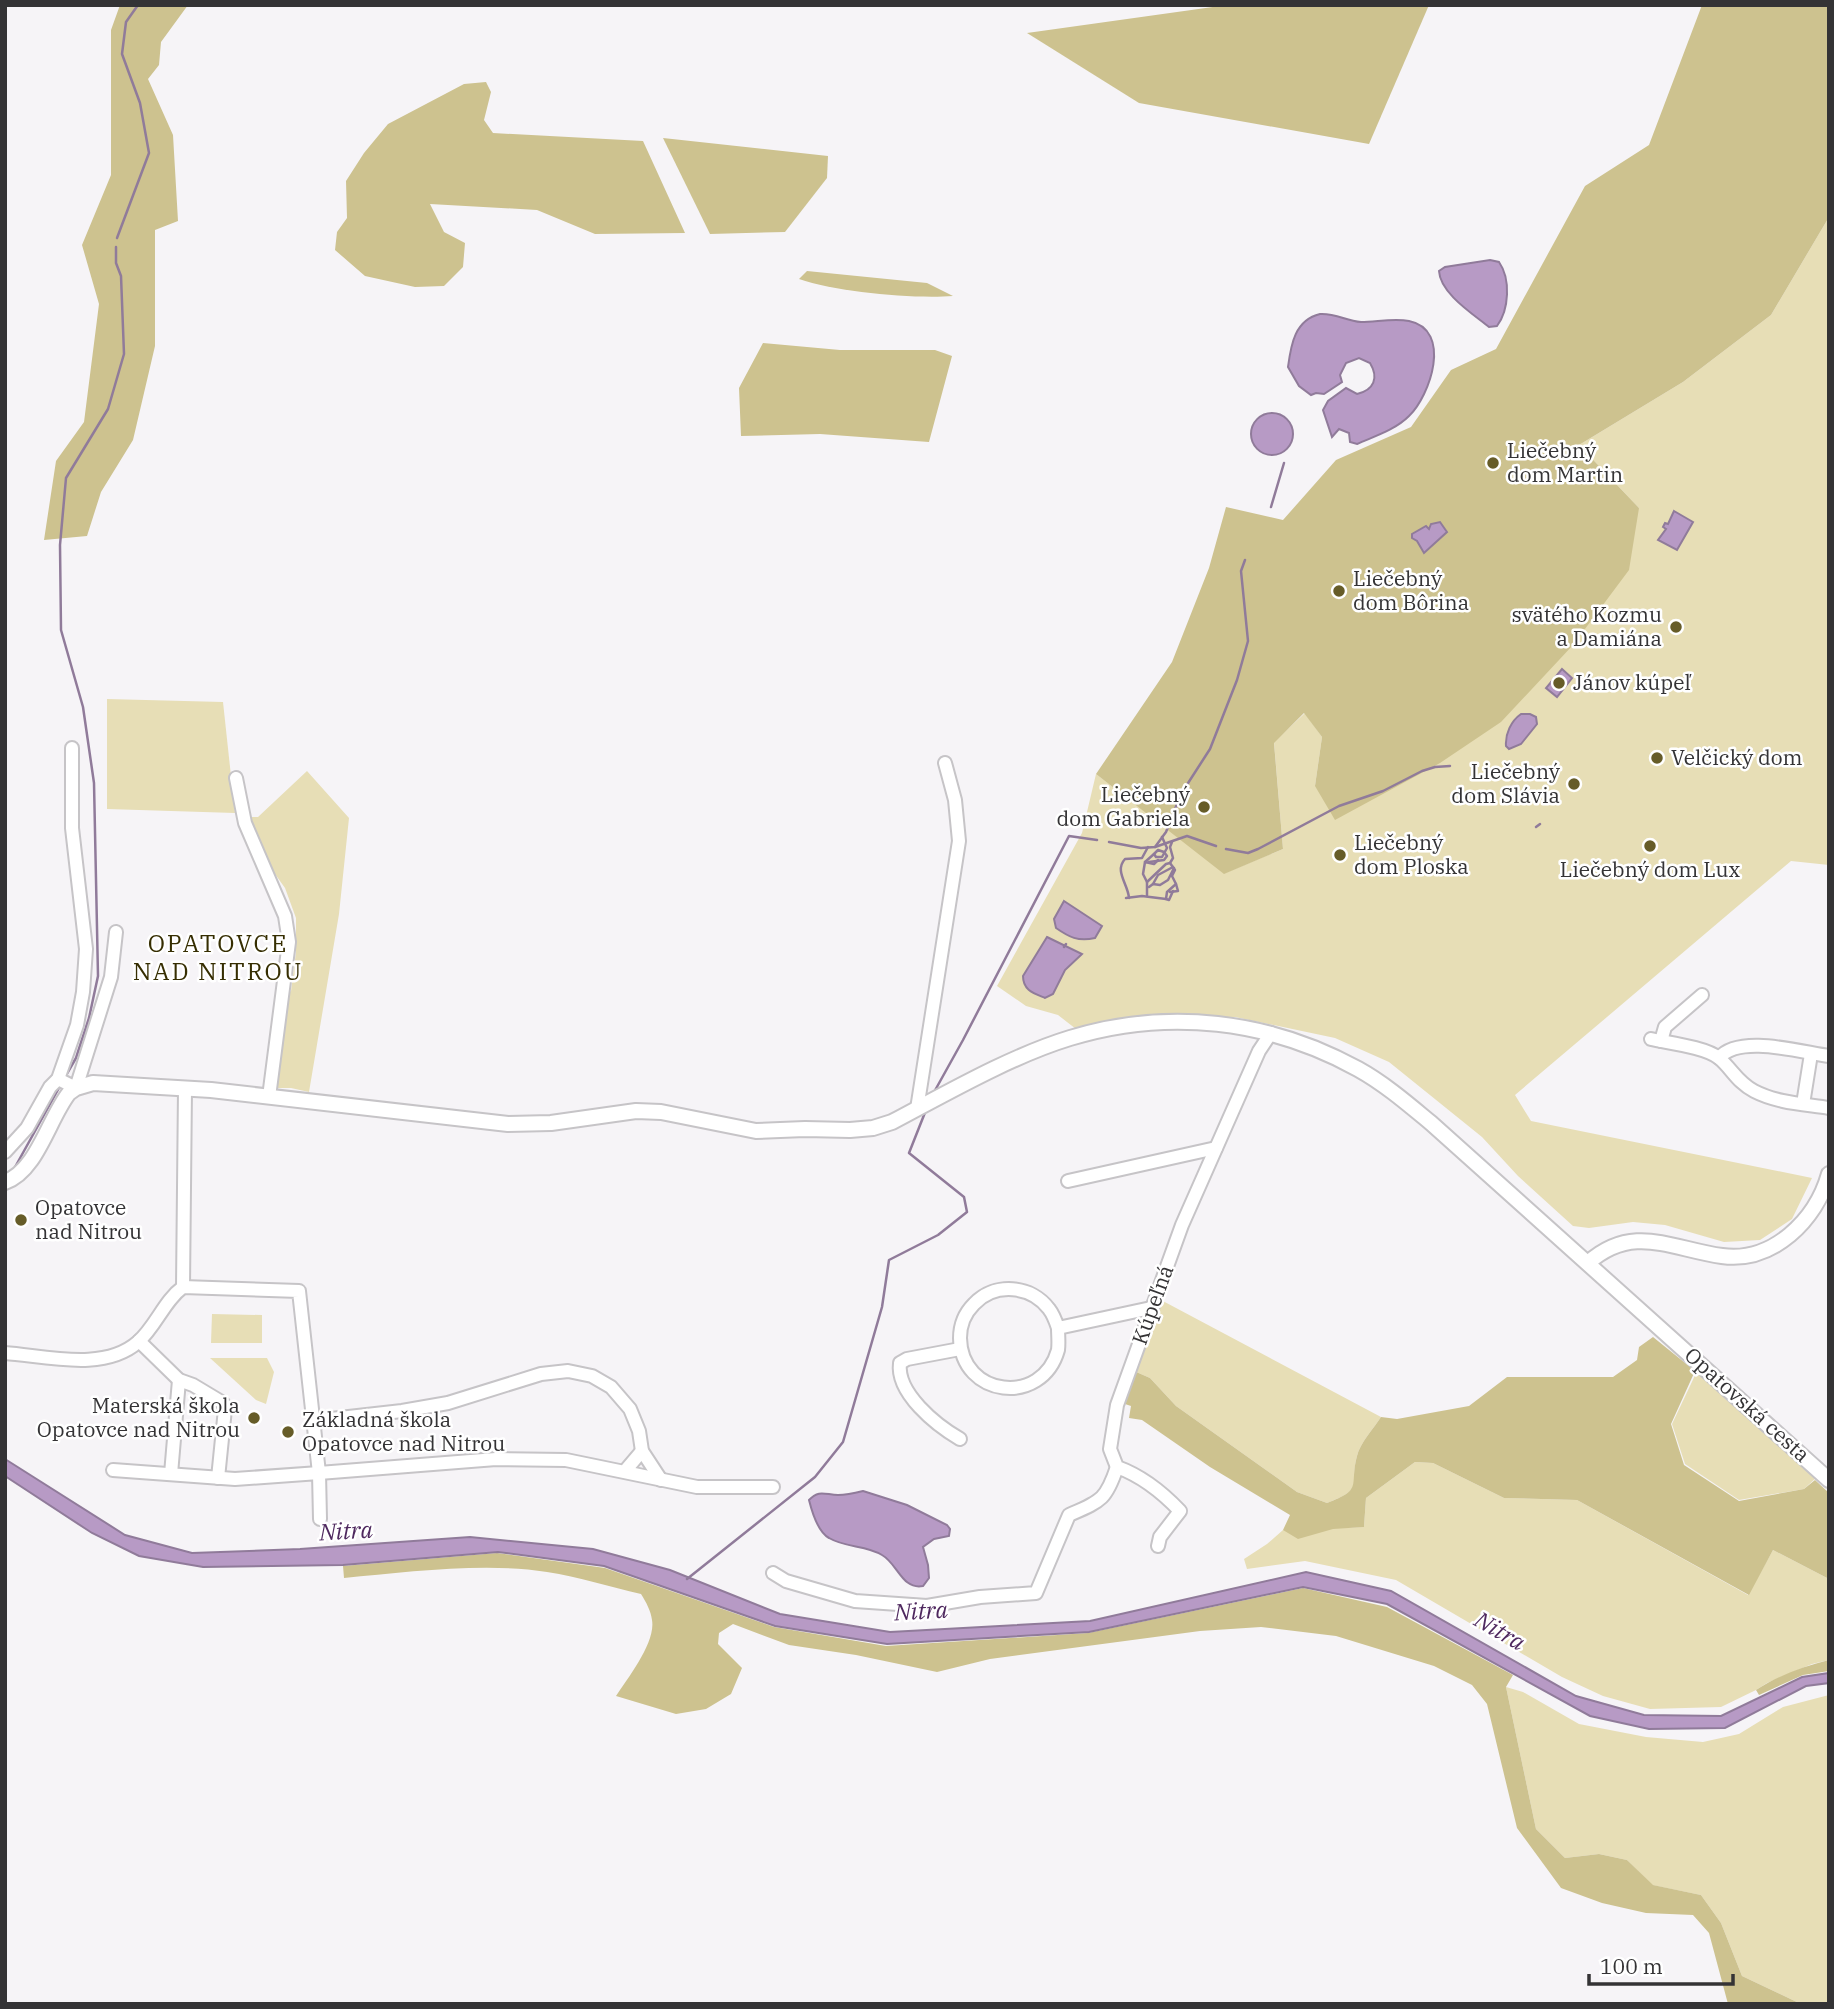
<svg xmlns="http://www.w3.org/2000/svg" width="1834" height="2009" font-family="'IBM Plex Serif',serif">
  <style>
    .green { fill: #e7deb6 }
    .forest { fill: #cdc28f }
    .water { fill: #b79ac5; stroke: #907b9a; stroke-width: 2 }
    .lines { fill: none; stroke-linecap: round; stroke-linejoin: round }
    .stream { stroke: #907b9a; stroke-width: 2.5 }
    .minor-casing { stroke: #c6c4c7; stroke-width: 16 }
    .tertiary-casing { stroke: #c6c4c7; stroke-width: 18 }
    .minor { stroke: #fff; stroke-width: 12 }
    .tertiary { stroke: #fff; stroke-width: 14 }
    .poi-dot { fill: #665c28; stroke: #fff; stroke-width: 2.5 }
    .labels { text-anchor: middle; stroke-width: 5; stroke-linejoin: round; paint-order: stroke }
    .poi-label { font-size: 21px; fill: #343335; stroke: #fff; text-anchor: start }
    .street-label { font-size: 21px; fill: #343335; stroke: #fff }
    .water-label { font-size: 23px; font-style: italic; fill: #4f295f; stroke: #fff }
    .quarter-label { font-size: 24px; letter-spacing: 2px; fill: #362e02; stroke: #fff }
  </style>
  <rect width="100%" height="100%" fill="#f6f4f7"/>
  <!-- green -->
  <g class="green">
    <polygon points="1829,217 1829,865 1791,861 1515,1095 1531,1121 1812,1178 1792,1219 1760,1240 1724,1242 1665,1225 1633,1222 1589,1228 1573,1226 1518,1176 1482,1137 1389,1062 1335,1038 1235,1017 1142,1017 1076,1029 1058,1015 1026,1006 997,986 1082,833 1096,774 1225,873 1283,849 1274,742 1305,713 1322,737 1315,786 1639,508 1579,445 1683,382 1771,315"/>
    <polygon points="107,699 223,702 235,813 107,809"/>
    <polygon points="307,771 349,818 339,914 309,1092 291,1088 276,1088 287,994 291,991 296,952 296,918 285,888 270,867 248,817 258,817"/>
    <path d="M 1161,1300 L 1381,1417 C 1374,1428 1360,1443 1357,1456 C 1349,1486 1366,1488 1327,1503 L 1297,1492 L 1176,1406 L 1150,1378 L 1134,1371 Z"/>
    <polygon points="212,1314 262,1315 262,1343 211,1343"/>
    <polygon points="210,1358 267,1358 274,1372 266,1404 256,1400"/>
    <polygon points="1698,1369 1817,1477 1804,1489 1739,1500 1685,1464 1672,1424"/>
    <polygon points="1415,1462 1433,1463 1504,1498 1577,1500 1748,1595 1773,1550 1829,1579 1829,1660 1812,1664 1767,1683 1756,1690 1721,1707 1650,1709 1603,1696 1562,1677 1396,1580 1305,1561 1247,1569 1244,1559 1267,1544 1283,1530 1364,1527 1366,1498"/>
    <polygon points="1506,1687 1523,1692 1579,1724 1646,1737 1703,1742 1739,1734 1783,1707 1829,1695 1829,2004 1801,2004 1742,1976 1721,1923 1701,1895 1652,1885 1627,1860 1599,1854 1565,1858 1536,1829"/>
  </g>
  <!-- forest -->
  <g class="forest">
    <polygon points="120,5 188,5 161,42 159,65 148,79 173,135 178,221 155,230 155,346 133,440 101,492 87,536 44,540 56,461 84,422 99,304 82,245 111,175 111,30"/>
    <polygon points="1227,5 1429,5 1369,144 1139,103 1027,33"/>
    <polygon points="1702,5 1829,5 1829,217 1771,315 1683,382 1579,445 1639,508 1629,570 1573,645 1501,722 1440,763 1335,820 1315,786 1322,737 1304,713 1274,743 1283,849 1224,874 1096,774 1172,662 1209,568 1226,507 1283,520 1336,460 1411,427 1451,370 1496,349 1585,186 1649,145"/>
    <polygon points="486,82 491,92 484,120 493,133 643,141 685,233 595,234 537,210 430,204 444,232 465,243 463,267 444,286 415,287 365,276 335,250 337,232 347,218 346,181 364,153 388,124 464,84"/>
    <polygon points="663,138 828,156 827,178 785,232 710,234"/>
    <path d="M 807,271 L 927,283 L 953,296 C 912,299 837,292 799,279 Z"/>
    <polygon points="763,343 840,350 935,350 952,356 929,442 820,434 741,436 739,388"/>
    <path d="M 1653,1337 L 1695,1371 L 1671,1424 L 1684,1465 L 1739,1501 L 1804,1489 L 1815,1480 L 1829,1493 L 1829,1579 L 1773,1550 L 1749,1595 L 1577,1500 L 1504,1498 L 1433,1463 L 1415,1462 L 1366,1498 L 1364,1527 L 1333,1529 L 1298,1539 L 1283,1530 L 1290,1515 L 1210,1467 L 1142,1420 L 1129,1418 L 1131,1406 L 1122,1403 L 1134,1371 L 1150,1378 L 1176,1406 L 1297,1492 L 1327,1503 C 1364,1489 1349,1486 1357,1456 C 1360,1443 1374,1428 1381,1417 L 1397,1419 L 1469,1406 L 1507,1377 L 1613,1377 L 1637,1360 L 1639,1347 Z"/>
    <path d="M 497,1553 L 605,1568 L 774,1627 L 886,1646 L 1088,1633 L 1303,1588 L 1387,1607 L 1513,1675 L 1506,1687 L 1536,1829 L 1565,1858 L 1599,1854 L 1627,1860 L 1653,1885 L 1701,1895 L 1721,1923 L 1742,1976 L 1801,2004 L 1728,2004 L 1709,1933 L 1693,1915 L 1646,1913 L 1602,1903 L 1561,1888 L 1517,1828 L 1487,1704 L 1472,1685 L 1434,1666 L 1336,1636 L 1261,1627 L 1200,1631 L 990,1659 L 937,1672 L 856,1655 L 789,1645 L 733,1624 L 719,1633 L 718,1644 L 742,1668 L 731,1694 L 706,1709 L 676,1714 L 616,1696 C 628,1678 656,1642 652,1620 C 651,1611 646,1602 641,1594 C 610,1587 579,1577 547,1572 C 486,1562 406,1572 344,1578 L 343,1566 Z"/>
    <path d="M 1829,1660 L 1829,1671 L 1803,1675 L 1759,1695 L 1756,1690 C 1777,1676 1804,1666 1829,1660 Z"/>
  </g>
  <!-- water -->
  <g class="water">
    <path d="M 1490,260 L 1499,262 C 1511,279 1509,310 1497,326 L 1489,327 C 1473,314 1440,293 1439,271 L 1445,267 Z"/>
    <path d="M 1320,314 C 1336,313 1346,321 1361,322 C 1376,322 1394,318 1409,321 C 1453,330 1430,396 1409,416 C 1395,430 1375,436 1357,444 L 1350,442 L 1349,433 L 1339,429 L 1332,437 L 1323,410 L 1328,401 L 1346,388 L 1357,394 C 1374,390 1379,378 1370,363 L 1359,358 L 1346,363 L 1340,375 L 1342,382 L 1324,394 L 1316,393 L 1311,395 L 1299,386 L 1288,367 C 1291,344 1295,320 1320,314 Z"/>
    <circle cx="1272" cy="434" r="21"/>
    <polygon points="1674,511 1693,522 1677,550 1658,540 1666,529 1663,527 1665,523 1668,524"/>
    <polygon points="1440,522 1447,532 1424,553 1417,541 1412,538 1412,534 1426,526 1429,529 1431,524"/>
    <polygon points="1562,669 1572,678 1557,697 1546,688"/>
    <path d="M 1521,714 L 1530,714 L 1536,717 L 1537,724 L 1521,744 L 1509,749 L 1506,746 C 1505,734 1511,721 1521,714 Z"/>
    <path d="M 1064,901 L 1102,926 L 1095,938 C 1078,942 1069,937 1056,928 L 1054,919 Z"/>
    <path d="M 1047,937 L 1082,954 L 1065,970 L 1053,994 L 1045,998 C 1033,993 1023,990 1023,976 Z"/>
    <polygon points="5,1459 125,1535 192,1553 300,1549 470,1537 593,1549 670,1570 780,1614 890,1632 1090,1621 1306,1572 1391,1591 1576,1696 1644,1715 1721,1716 1802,1677 1829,1673 1829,1683 1806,1686 1725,1728 1649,1729 1590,1716 1387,1604 1303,1587 1089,1632 887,1644 775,1626 604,1566 498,1552 343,1565 203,1567 139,1556 92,1533 5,1476"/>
    <path d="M 863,1491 L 907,1505 L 947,1525 L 950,1529 L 949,1536 L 934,1539 L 923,1547 L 928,1565 L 929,1578 L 923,1586 C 902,1590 898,1564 882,1555 C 866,1545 846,1548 829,1538 C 818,1532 812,1512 809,1500 C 819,1489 826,1495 838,1495 C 847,1495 855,1493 863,1491 Z"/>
  </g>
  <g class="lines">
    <!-- stream -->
    <g class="stream">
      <polyline points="117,238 149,153 140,103 122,54 126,22 138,5"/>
      <polyline points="1271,507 1284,463"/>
      <polyline points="1536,827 1540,824"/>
      <polyline points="1109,842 1141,848 1155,847 1187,836 1216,846"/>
      <polyline points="1155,847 1166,832 1181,794 1210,749 1237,680 1248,641 1241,571 1245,560"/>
      <polyline points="1226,849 1248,853 1258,849 1339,806 1383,791 1422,771 1435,767 1450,766"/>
      <polyline points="1145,862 1154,854 1156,857 1162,857 1167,848 1162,837"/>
      <polyline points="1149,862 1164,860 1167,856 1164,852 1158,850 1154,854"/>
      <polyline points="1147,882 1143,874 1145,862 1154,864 1158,860"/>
      <polyline points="1153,884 1158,875 1173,867"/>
      <polyline points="1149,887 1153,884 1160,885 1168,880 1174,868"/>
      <polyline points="1170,892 1178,891 1176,884"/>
      <polyline points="1147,895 1147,882 1166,864 1170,863"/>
      <polyline points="1126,898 1142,896 1166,899 1167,892 1176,884 1172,876 1175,870 1170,863 1173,858 1170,847 1172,842"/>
      <path d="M 1129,898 C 1128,884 1114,871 1125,859 L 1142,858 L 1148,847"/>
      <polyline points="1166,899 1169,900 1173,891"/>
      <polyline points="1064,947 1066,944"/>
      <polyline points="65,1077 76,1058 89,1018 98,976 94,783 83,707 61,630 60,545 66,478 108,409 124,354 121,276 116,263 116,247"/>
      <polyline points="933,1094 963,1040 1069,836 1097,840"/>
      <polyline points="14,1169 60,1086"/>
      <polyline points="687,1579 815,1477 843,1442 882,1307 889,1260 938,1235 967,1212 964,1197 909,1153 926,1110"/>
    </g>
    <defs>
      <g id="minor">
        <polyline points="236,778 245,823 285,916 289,942 269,1097"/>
        <path d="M 1651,1039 C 1669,1043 1705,1047 1719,1058 C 1732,1069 1737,1082 1754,1091 C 1777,1103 1804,1104 1829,1108"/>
        <polyline points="1661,1041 1665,1027 1702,995"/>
        <path d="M 1719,1058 C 1739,1034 1800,1052 1829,1056"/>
        <polyline points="58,1079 76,1088 111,977 116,932"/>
        <polyline points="1803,1104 1811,1054"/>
        <polyline points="917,1109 959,841 955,800 945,763"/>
        <polyline points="5,1152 27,1128 50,1087 58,1079 77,1025 83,992 86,949 72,828 72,748"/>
        <polyline points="1068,1181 1216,1148"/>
        <polyline points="183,1287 185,1089"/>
        <path d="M 1058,1328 C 1058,1335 1059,1343 1058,1350 C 1042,1407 961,1397 960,1338 C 960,1325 965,1313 974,1304 C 995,1282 1031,1285 1049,1309 C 1053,1314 1056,1322 1058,1328 L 1151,1308"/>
        <polyline points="139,1341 179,1380 193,1385 223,1403 225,1409 218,1478"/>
        <path d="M 5,1353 C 46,1356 104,1372 138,1342 C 156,1326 164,1301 183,1287 L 299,1291 L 319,1473 L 496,1459 L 566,1460 L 697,1487 L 773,1487"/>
        <polyline points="313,1421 402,1411 448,1403 541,1374 568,1371 592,1376 611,1387 630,1409 639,1431 642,1451 661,1480"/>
        <path d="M 960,1439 C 936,1425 896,1393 900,1363 L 907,1359 L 960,1349"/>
        <polyline points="113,1470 235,1479 319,1473 320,1519"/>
        <polyline points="625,1471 642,1451"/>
        <polyline points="171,1474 179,1380"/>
        <path d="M 1158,1546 L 1160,1537 L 1180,1511 C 1162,1492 1142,1476 1117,1467 L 1110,1449 L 1117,1405 L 1182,1225 L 1259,1051 L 1271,1033"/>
        <path d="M 773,1573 L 786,1581 L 855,1601 L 927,1606 L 980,1597 L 1036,1593 L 1069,1515 C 1101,1501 1106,1500 1117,1467"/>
      </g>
      <g id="tertiary">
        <path d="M 5,1182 C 37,1171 49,1118 69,1093 L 76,1088 L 93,1083 L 211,1090 L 508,1124 L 551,1123 L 636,1111 L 661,1112 L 756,1131 L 805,1129 L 850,1130 L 873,1128 L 892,1122 C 947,1093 1011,1056 1070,1038 C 1168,1008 1269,1020 1358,1069 C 1385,1084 1408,1104 1431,1123 L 1829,1480"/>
        <path d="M 1588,1263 C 1633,1223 1671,1249 1722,1256 C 1773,1263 1816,1220 1829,1174"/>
      </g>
    </defs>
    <!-- minor casing -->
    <use href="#minor" class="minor-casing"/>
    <!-- tertiary casing -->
    <use href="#tertiary" class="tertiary-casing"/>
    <!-- minor -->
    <use href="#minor" class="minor"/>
    <!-- tertiary -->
    <use href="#tertiary" class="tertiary"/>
  </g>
  <!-- markers -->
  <g class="poi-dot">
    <circle cx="1493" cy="463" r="7"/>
    <circle cx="1339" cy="591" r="7"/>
    <circle cx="1676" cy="627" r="7"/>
    <circle cx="1559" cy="683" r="7"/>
    <circle cx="1657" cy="758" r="7"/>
    <circle cx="1574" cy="784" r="7"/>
    <circle cx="1204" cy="807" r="7"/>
    <circle cx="1650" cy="846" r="7"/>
    <circle cx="1340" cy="855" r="7"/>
    <circle cx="21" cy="1220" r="7"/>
    <circle cx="254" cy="1418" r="7"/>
    <circle cx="288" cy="1432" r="7"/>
  </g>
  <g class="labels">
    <!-- poi labels -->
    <g class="poi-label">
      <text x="1507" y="458">Liečebný<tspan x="1507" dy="24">dom Martin</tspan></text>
      <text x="1353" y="586">Liečebný<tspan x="1353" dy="24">dom Bôrina</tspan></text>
      <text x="1662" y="622" text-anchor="end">svätého Kozmu<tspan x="1662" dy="24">a Damiána</tspan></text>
      <text x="1573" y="690">Jánov kúpeľ</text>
      <text x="1671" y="765">Velčický dom</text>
      <text x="1560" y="779" text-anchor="end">Liečebný<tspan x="1560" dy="24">dom Slávia</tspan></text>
      <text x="1190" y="802" text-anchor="end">Liečebný<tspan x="1190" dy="24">dom Gabriela</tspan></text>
      <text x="1354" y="850">Liečebný<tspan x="1354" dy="24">dom Ploska</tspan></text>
      <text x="1650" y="877" text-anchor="middle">Liečebný dom Lux</text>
      <text x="35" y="1215">Opatovce<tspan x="35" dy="24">nad Nitrou</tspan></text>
      <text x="240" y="1413" text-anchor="end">Materská škola<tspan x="240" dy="24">Opatovce nad Nitrou</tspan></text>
      <text x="302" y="1427">Základná škola<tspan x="302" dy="24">Opatovce nad Nitrou</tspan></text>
    </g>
    <!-- street labels -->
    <g class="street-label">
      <text transform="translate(1153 1305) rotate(-70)" y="7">Kúpeľná</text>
      <text transform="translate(1747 1405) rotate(42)" y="7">Opatovská cesta</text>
    </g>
    <!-- water labels -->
    <g class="water-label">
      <text transform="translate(346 1531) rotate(-3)" y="8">Nitra</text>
      <text transform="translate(921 1611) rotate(-3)" y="8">Nitra</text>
      <text transform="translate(1500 1631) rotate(30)" y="8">Nitra</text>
    </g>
    <!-- quarter labels -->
    <g class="quarter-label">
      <text x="218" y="952">OPATOVCE<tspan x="218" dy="28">NAD NITROU</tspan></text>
    </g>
  </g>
  <!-- border -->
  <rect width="1834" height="2009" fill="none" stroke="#343335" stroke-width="14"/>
  <!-- scale -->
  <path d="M1589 1974v10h144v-10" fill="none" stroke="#343335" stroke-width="3.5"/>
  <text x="1600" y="1974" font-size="21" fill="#343335" stroke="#ffffff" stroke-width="5" paint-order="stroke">100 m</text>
</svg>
